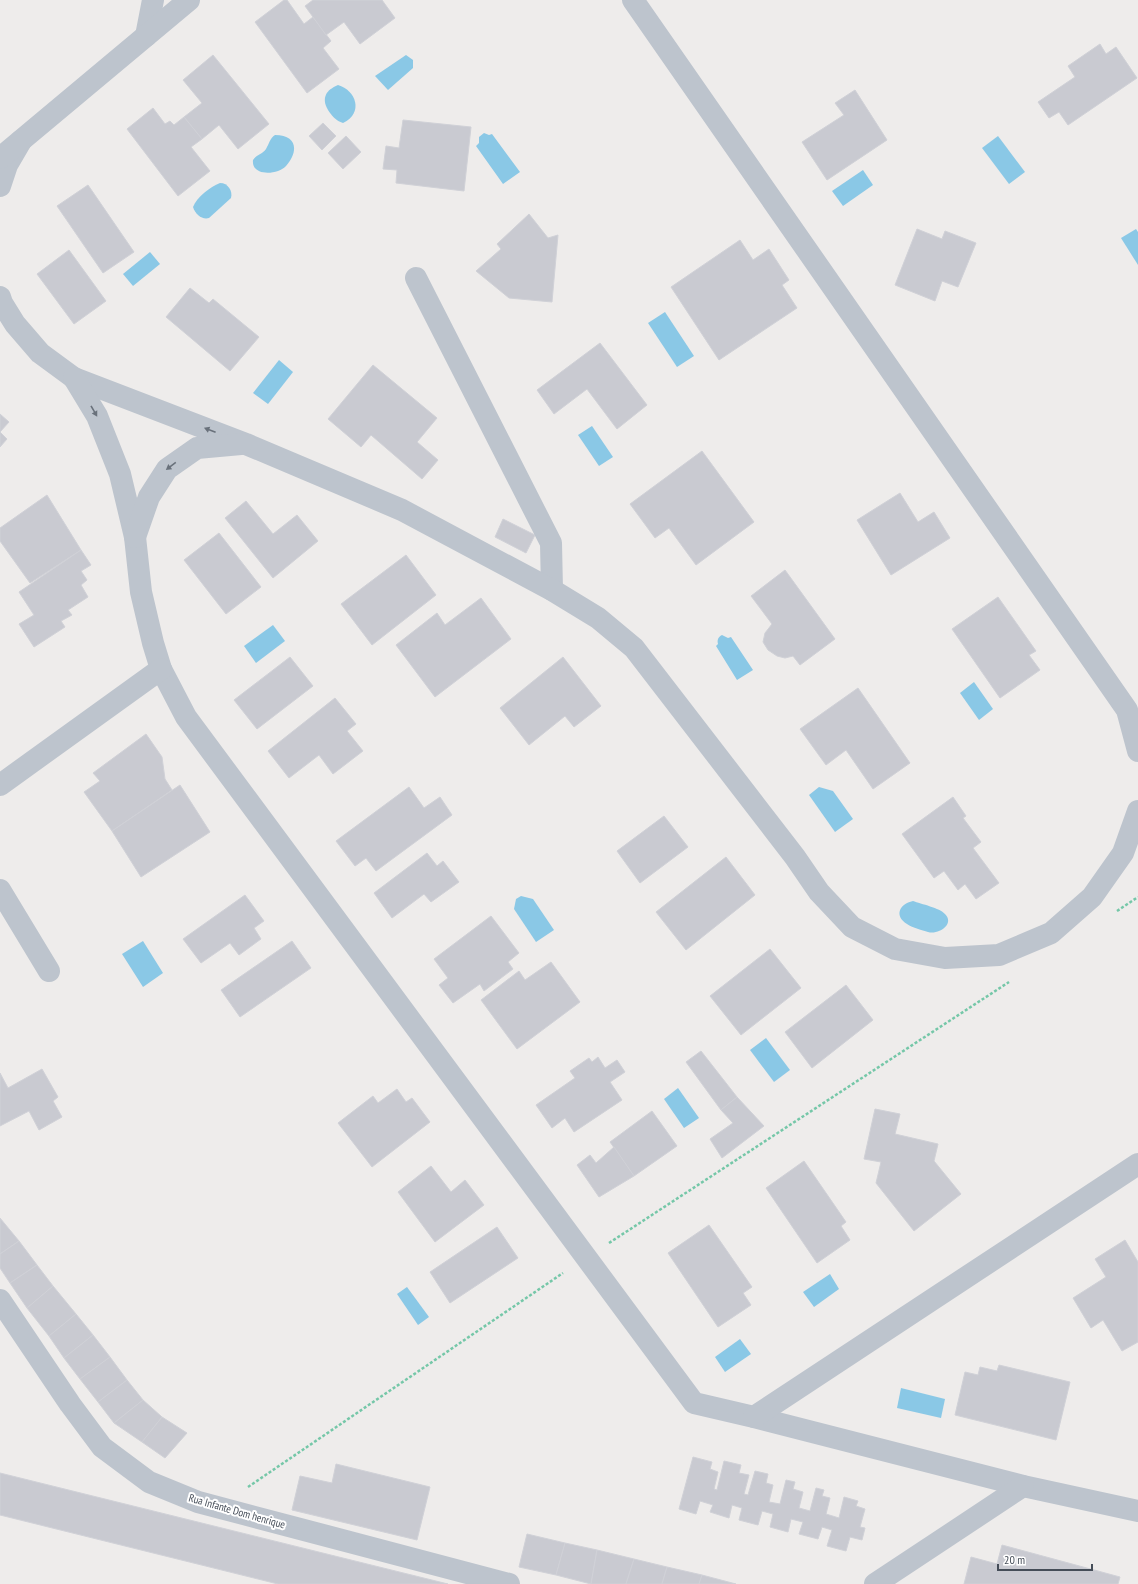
<svg xmlns="http://www.w3.org/2000/svg" width="1138" height="1584" font-family="'PT Sans Narrow',sans-serif">
  <style>
    .water { fill: #8ac8e6 }
    .building { fill: #c9cad1; stroke: #d0d1d7 }
    .lines { fill: none; stroke-linecap: round; stroke-linejoin: round }
    .path { stroke: #75c7a8; stroke-width: 2.5; stroke-dasharray: 3 2; stroke-linecap: butt }
    .minor { stroke: #bdc4cd; stroke-width: 22 }
    .tertiary { stroke: #bdc4cd; stroke-width: 22 }
    .oneway { fill: #69717b }
    .labels { text-anchor: middle; stroke-width: 4; stroke-linejoin: round; paint-order: stroke }
    .street-label { font-size: 11px; fill: #454d58; stroke: #fff }
  </style>
  <rect width="100%" height="100%" fill="#eeeceb"/>
  <!-- water -->
  <g class="water">
    <polygon points="406,55 413,60 413,68 388,90 375,76"/>
    <path d="M 338,85 C 356,90 364,113 343,123 C 336,121 332,116 328,110 C 321,98 326,90 338,85 Z"/>
    <polygon points="484,133 489,135 492,134 520,172 503,184 476,146 479,143 479,137"/>
    <path d="M 275,135 C 297,135 299,151 286,166 C 278,175 251,177 253,160 C 256,155 263,154 266,149 C 269,144 270,138 275,135 Z"/>
    <polygon points="998,136 1025,172 1009,184 982,148"/>
    <polygon points="863,170 873,185 843,206 832,191"/>
    <path d="M 220,183 C 228,183 233,191 231,198 L 209,218 C 202,220 195,214 193,207 C 197,197 210,187 220,183 Z"/>
    <polygon points="1136,229 1138,232 1138,265 1121,238"/>
    <polygon points="150,252 160,264 133,286 123,274"/>
    <polygon points="665,312 694,356 677,367 648,323"/>
    <polygon points="279,360 293,372 268,404 253,393"/>
    <polygon points="592,426 613,457 599,466 578,435"/>
    <polygon points="273,625 285,641 256,663 244,646"/>
    <path d="M 722,635 L 728,638 L 731,637 L 753,670 L 737,680 L 716,646 L 718,644 C 717,640 718,637 722,635 Z"/>
    <polygon points="974,682 993,709 979,720 960,693"/>
    <polygon points="819,787 833,791 853,819 835,832 809,795"/>
    <polygon points="521,896 533,899 554,930 536,942 514,909 516,899"/>
    <path d="M 913,901 C 921,904 940,908 945,914 C 955,924 939,935 928,932 C 922,930 913,928 907,924 C 894,916 899,904 913,901 Z"/>
    <polygon points="143,941 163,973 143,987 122,954"/>
    <polygon points="766,1038 790,1070 774,1082 750,1050"/>
    <polygon points="678,1088 699,1118 684,1128 664,1099"/>
    <polygon points="830,1274 839,1289 814,1307 803,1292"/>
    <polygon points="407,1287 429,1317 418,1325 397,1294"/>
    <polygon points="740,1339 751,1354 725,1372 715,1357"/>
    <polygon points="901,1388 945,1399 941,1418 897,1408"/>
  </g>
  <!-- building -->
  <g class="building">
    <polygon points="284,0 287,0 304,24 313,17 331,41 323,48 339,69 307,93 255,22"/>
    <polygon points="313,0 382,0 395,18 360,44 344,22 326,35 305,6"/>
    <polygon points="1100,44 1106,54 1116,47 1137,78 1068,125 1059,112 1049,118 1038,102 1075,77 1068,66"/>
    <polygon points="213,55 269,124 238,149 219,125 202,139 184,117 202,103 183,80"/>
    <polygon points="855,90 887,140 827,180 802,142 844,115 835,103"/>
    <polygon points="153,108 165,124 170,121 174,125 184,117 202,139 191,147 210,171 178,196 127,129"/>
    <polygon points="403,120 471,127 464,191 396,183 397,170 383,169 386,146 399,148"/>
    <polygon points="323,123 336,136 322,150 309,136"/>
    <polygon points="346,136 361,152 343,169 328,153"/>
    <polygon points="88,185 134,252 103,273 57,206"/>
    <polygon points="529,214 548,238 558,235 552,302 509,298 476,271 501,249 497,244"/>
    <polygon points="917,229 942,239 945,231 976,243 958,287 942,281 935,301 895,285"/>
    <polygon points="740,240 753,260 769,249 789,280 782,285 797,308 719,360 671,287"/>
    <polygon points="69,250 106,301 74,324 37,274"/>
    <polygon points="190,288 209,303 213,299 259,337 230,371 166,317"/>
    <polygon points="600,343 647,405 617,429 587,389 554,414 537,390"/>
    <polygon points="373,365 437,418 417,442 438,460 422,479 371,435 361,447 328,419"/>
    <polygon points="0,414 9,422 0,432"/>
    <polygon points="0,432 7,439 0,447"/>
    <polygon points="702,451 754,522 696,565 669,528 655,538 630,504"/>
    <polygon points="900,493 918,522 934,512 950,538 891,575 857,520"/>
    <polygon points="47,495 81,550 30,583 0,541 0,528"/>
    <polygon points="246,501 273,534 297,515 318,541 273,578 225,518"/>
    <polygon points="503,519 535,535 526,553 495,537"/>
    <polygon points="219,533 261,587 226,614 184,560"/>
    <polygon points="81,550 91,565 81,571 87,580 81,585 88,597 68,610 72,615 61,621 65,627 34,647 19,624 34,615 19,592"/>
    <polygon points="406,555 436,595 372,645 341,604"/>
    <polygon points="785,570 835,639 800,665 793,656 785,658 777,656 768,650 763,642 765,633 772,624 751,596"/>
    <polygon points="998,597 1036,651 1029,655 1040,670 1000,698 952,629"/>
    <polygon points="481,598 511,639 435,697 396,645 437,613 445,625"/>
    <polygon points="290,657 313,686 257,729 234,700"/>
    <polygon points="563,657 601,706 574,727 565,716 529,745 500,708"/>
    <polygon points="858,688 910,763 873,789 846,750 826,765 800,729"/>
    <polygon points="335,698 356,724 347,731 363,751 333,774 319,755 289,778 268,751"/>
    <polygon points="146,734 162,757 165,779 172,790 112,831 84,792 100,781 93,773"/>
    <polygon points="180,785 210,832 141,877 112,831"/>
    <polygon points="409,787 424,808 440,797 452,815 376,871 366,858 355,866 336,841"/>
    <polygon points="953,797 966,816 963,818 981,842 973,848 999,883 976,899 965,884 958,890 944,871 934,878 902,834"/>
    <polygon points="664,816 688,847 640,883 617,851"/>
    <polygon points="427,853 437,866 443,861 459,882 431,902 424,894 392,918 374,893"/>
    <polygon points="726,857 755,895 686,950 656,912"/>
    <polygon points="245,895 264,921 254,928 261,939 239,955 230,943 201,963 183,939"/>
    <polygon points="491,916 519,953 508,962 513,969 484,991 480,984 453,1003 439,985 448,978 434,959"/>
    <polygon points="292,941 311,968 240,1017 221,990"/>
    <polygon points="770,949 801,988 741,1035 710,996"/>
    <polygon points="551,962 580,1002 517,1049 481,1000 519,971 525,980"/>
    <polygon points="846,985 873,1020 812,1068 785,1032"/>
    <polygon points="701,1051 737,1097 721,1110 686,1062"/>
    <polygon points="598,1057 605,1068 617,1060 625,1072 610,1082 622,1100 574,1132 565,1118 552,1128 536,1105 575,1078 570,1071 589,1058 592,1062"/>
    <polygon points="42,1069 58,1097 53,1101 62,1117 39,1130 29,1111 0,1126 0,1073 8,1088"/>
    <polygon points="397,1089 406,1102 412,1098 430,1122 372,1167 338,1123 373,1096 378,1103"/>
    <polygon points="737,1097 764,1126 722,1158 710,1139 733,1123 721,1110"/>
    <polygon points="875,1109 900,1114 895,1134 938,1144 934,1161 961,1194 914,1231 876,1183 881,1162 864,1159"/>
    <polygon points="652,1111 677,1146 634,1176 610,1142"/>
    <polygon points="614,1147 634,1176 599,1197 577,1165 590,1155 596,1163"/>
    <polygon points="804,1161 846,1222 841,1226 850,1240 817,1263 766,1188"/>
    <polygon points="431,1166 451,1192 465,1180 484,1205 435,1242 398,1192"/>
    <polygon points="0,1218 19,1241 0,1254"/>
    <polygon points="709,1225 752,1287 743,1293 751,1305 718,1327 668,1253"/>
    <polygon points="497,1227 518,1258 450,1303 430,1272"/>
    <polygon points="1125,1240 1138,1262 1138,1342 1122,1351 1103,1320 1091,1328 1073,1298 1106,1277 1095,1259"/>
    <polygon points="19,1241 37,1265 10,1283 0,1268 0,1254"/>
    <polygon points="37,1265 53,1286 27,1308 10,1283"/>
    <polygon points="53,1286 76,1314 49,1336 27,1308"/>
    <polygon points="76,1314 93,1335 64,1358 49,1336"/>
    <polygon points="93,1335 110,1357 80,1379 64,1358"/>
    <polygon points="110,1357 127,1380 98,1402 80,1379"/>
    <polygon points="999,1365 1070,1382 1056,1440 955,1415 965,1372 978,1375 980,1367 997,1371"/>
    <polygon points="127,1380 143,1400 114,1423 98,1402"/>
    <polygon points="143,1400 162,1417 142,1442 114,1423"/>
    <polygon points="162,1417 187,1433 165,1458 142,1442"/>
    <polygon points="693,1457 712,1462 710,1469 718,1472 714,1489 717,1490 724,1461 741,1465 739,1473 749,1475 744,1494 748,1495 755,1471 768,1474 766,1483 773,1485 769,1502 780,1504 786,1480 795,1482 793,1489 803,1492 799,1508 810,1511 816,1488 824,1490 822,1496 830,1498 826,1514 839,1518 844,1497 858,1501 856,1506 865,1509 860,1527 865,1528 862,1540 850,1537 846,1551 827,1546 832,1530 822,1527 818,1539 799,1534 803,1522 791,1519 788,1532 770,1527 773,1514 762,1511 758,1525 739,1520 742,1508 732,1505 729,1518 710,1512 713,1505 700,1501 696,1514 679,1509"/>
    <polygon points="336,1464 430,1487 417,1540 292,1510 300,1476 332,1483"/>
    <polygon points="0,1473 355,1561 448,1584 278,1584 0,1515"/>
    <polygon points="527,1534 565,1543 556,1575 519,1567"/>
    <polygon points="565,1543 597,1550 591,1584 556,1575"/>
    <polygon points="1002,1545 1120,1577 1118,1584 964,1584 971,1557 997,1564"/>
    <polygon points="597,1550 634,1559 626,1584 591,1584"/>
    <polygon points="634,1559 667,1567 662,1584 626,1584"/>
    <polygon points="667,1567 702,1575 699,1584 662,1584"/>
    <polygon points="702,1575 736,1584 699,1584"/>
  </g>
  <g class="lines">
    <!-- path -->
    <g class="path">
      <polyline points="1117,911 1138,897"/>
      <polyline points="609,1243 1009,982"/>
      <polyline points="248,1487 563,1273"/>
    </g>
    <!-- minor -->
    <g class="minor">
      <polyline points="633,0 1127,710 1138,751"/>
      <polyline points="146,36 153,0"/>
      <polyline points="0,186 7,165 21,141"/>
      <polyline points="416,278 551,543 552,590"/>
      <polyline points="0,297 2,303 15,324 40,353 74,378 246,444 402,510 552,590 598,618 634,648 795,857 819,892 852,927 895,949 945,958 999,955 1051,933 1092,897 1123,853 1138,811"/>
      <polyline points="74,378 97,416 120,474 135,537 141,592 153,643 161,669 186,717 694,1403 754,1417 1023,1486 1138,1511"/>
      <polyline points="135,537 149,497 167,469 197,448 241,444"/>
      <polyline points="0,785 161,669"/>
      <polyline points="0,890 49,971"/>
      <polyline points="754,1417 1138,1164"/>
      <polyline points="875,1584 1023,1486"/>
    </g>
    <!-- tertiary -->
    <g class="tertiary">
      <polyline points="0,158 189,0"/>
      <polyline points="0,1300 70,1404 102,1447 149,1482 198,1502 509,1584"/>
    </g>
  </g>
  <!-- one-way arrows -->
  <defs><path id="oneway-solid" d="M-6-.8H1V-3.2L6.5 0L1 3.2V.8H-6Z"/></defs>
  <g class="oneway">
    <use href="#oneway-solid" transform="translate(94 411) rotate(60)"/>
    <use href="#oneway-solid" transform="translate(210 430) rotate(-159)"/>
    <use href="#oneway-solid" transform="translate(171 466) rotate(143)"/>
  </g>
  <g class="labels">
    <!-- street labels -->
    <g class="street-label">
      <text transform="translate(237 1511) rotate(16)" y="4">Rua Infante Dom henrique</text>
    </g>
  </g>
  <!-- scale -->
  <path d="M998 1564v6h94v-6" fill="none" stroke="#454d58" stroke-width="2"/>
  <text x="1004" y="1564" font-size="12" fill="#454d58" stroke="#ffffff" stroke-width="3" paint-order="stroke">20 m</text>
</svg>
